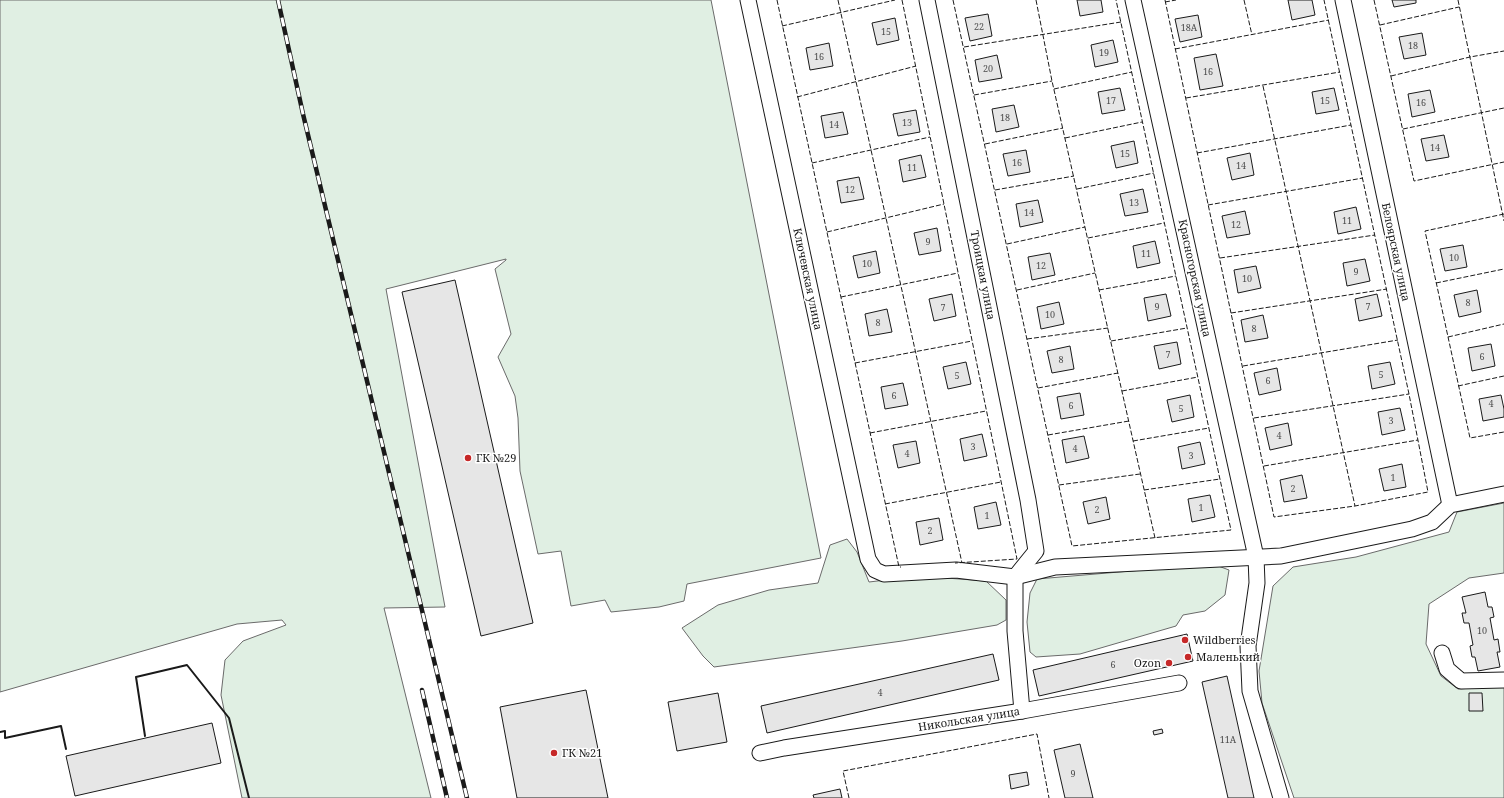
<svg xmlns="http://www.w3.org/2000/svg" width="1504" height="798" font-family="'Noto Serif',serif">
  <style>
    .green { fill: #e0efe3; stroke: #6a6a6a }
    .building { fill: #e6e6e6; stroke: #1a1a1a }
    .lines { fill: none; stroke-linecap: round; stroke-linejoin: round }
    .minor-casing { stroke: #1a1a1a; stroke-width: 17 }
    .minor { stroke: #fff; stroke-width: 15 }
    .rail-casing { stroke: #1a1a1a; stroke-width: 4.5 }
    .rail { stroke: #fff; stroke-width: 3; stroke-dasharray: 9; stroke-linecap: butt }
    .fence { stroke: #1a1a1a; stroke-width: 1; stroke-dasharray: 5 2; stroke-linecap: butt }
    .wall { stroke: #1a1a1a; stroke-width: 2 }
    .poi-dot { fill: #c62828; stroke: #fff; stroke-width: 1.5 }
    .labels { text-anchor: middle; stroke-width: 3; stroke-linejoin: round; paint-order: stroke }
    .number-label { font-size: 9px; fill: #4d4d4d }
    .street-label { font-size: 11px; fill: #1a1a1a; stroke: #fff }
    .poi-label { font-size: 11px; fill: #1a1a1a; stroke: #fff; text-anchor: start }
  </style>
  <rect width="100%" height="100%" fill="#fff"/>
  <!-- green -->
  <g class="green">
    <polygon points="0,0 711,0 821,558 687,584 684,601 659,607 611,612 605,600 571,606 561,551 538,554 520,471 518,418 515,396 498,357 511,334 495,269 506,260 506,259 386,289 445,607 384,608 431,798 242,798 221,695 225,660 243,641 286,625 282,620 237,624 0,692"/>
    <polygon points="1504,503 1504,573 1469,578 1429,604 1426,644 1441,676 1458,689 1504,686 1504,798 1294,798 1262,703 1259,671 1273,586 1293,567 1356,557 1449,532 1457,512"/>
    <polygon points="847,539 857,552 869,582 919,576 986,581 1006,600 1006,620 997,625 902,641 714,667 703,656 682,628 718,605 769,590 818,583 830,545"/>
    <polygon points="1213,564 1229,570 1225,595 1205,611 1183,615 1176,626 1080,654 1036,657 1030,652 1027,622 1030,593 1037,579"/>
  </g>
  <!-- building -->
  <g class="building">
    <polygon points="1077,0 1101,0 1103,12 1080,16"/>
    <polygon points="1288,0 1312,0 1315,15 1292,20"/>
    <polygon points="1392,0 1416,0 1416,3 1394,7"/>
    <polygon points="988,14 992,36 970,41 965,18"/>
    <polygon points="1198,15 1202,37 1180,42 1175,19"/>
    <polygon points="895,18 899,40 877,45 872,23"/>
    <polygon points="1422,33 1426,55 1404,59 1399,37"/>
    <polygon points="1113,40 1118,62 1095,67 1091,45"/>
    <polygon points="829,43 833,66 810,70 806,48"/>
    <polygon points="1216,54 1223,86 1200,90 1194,58"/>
    <polygon points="997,55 1002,78 979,82 975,60"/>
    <polygon points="1120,88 1125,110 1102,114 1098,92"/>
    <polygon points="1334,88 1339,110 1316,114 1312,92"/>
    <polygon points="1430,90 1435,112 1412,117 1408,94"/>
    <polygon points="1014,105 1019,127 996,132 992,109"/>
    <polygon points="916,110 920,132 898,136 893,114"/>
    <polygon points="843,112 848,134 825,138 821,116"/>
    <polygon points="1444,135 1449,157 1426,161 1421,139"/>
    <polygon points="1134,141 1138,163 1116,168 1111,146"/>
    <polygon points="1026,150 1030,172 1008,176 1003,154"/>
    <polygon points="1250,153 1254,175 1232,180 1227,158"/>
    <polygon points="921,155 926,177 903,182 899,160"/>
    <polygon points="859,177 864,199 841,203 837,181"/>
    <polygon points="1143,189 1148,212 1125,216 1120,194"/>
    <polygon points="1038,200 1043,222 1020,227 1016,204"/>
    <polygon points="1356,207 1361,229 1338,234 1334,212"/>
    <polygon points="1245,211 1250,234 1227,238 1222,216"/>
    <polygon points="937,228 941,251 919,255 914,233"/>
    <polygon points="1155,241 1160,263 1137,268 1133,246"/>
    <polygon points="1463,245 1467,267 1445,271 1440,249"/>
    <polygon points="876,251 880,273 858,278 853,256"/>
    <polygon points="1050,253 1055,275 1032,280 1028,257"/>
    <polygon points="1365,259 1370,281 1347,286 1343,263"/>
    <polygon points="1256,266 1261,288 1238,293 1234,270"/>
    <polygon points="455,280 533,623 481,636 402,292"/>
    <polygon points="1477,290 1481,312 1459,317 1454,295"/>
    <polygon points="952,294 956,316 934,321 929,299"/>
    <polygon points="1166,294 1171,316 1148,321 1144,298"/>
    <polygon points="1377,294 1382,316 1359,321 1355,299"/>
    <polygon points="1059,302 1064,324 1041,329 1037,307"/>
    <polygon points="887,309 892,332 869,336 865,314"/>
    <polygon points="1263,315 1268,338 1245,342 1241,320"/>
    <polygon points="1177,342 1181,364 1159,369 1154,346"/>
    <polygon points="1491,344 1495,366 1472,371 1468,348"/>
    <polygon points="1070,346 1074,369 1052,373 1047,351"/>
    <polygon points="966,362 971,384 948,389 943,367"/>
    <polygon points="1390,362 1395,384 1372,389 1368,366"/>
    <polygon points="1277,368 1281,390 1259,395 1254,373"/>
    <polygon points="903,383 908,405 885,409 881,387"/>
    <polygon points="1080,393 1084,415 1061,419 1057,397"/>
    <polygon points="1190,395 1194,417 1172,422 1167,400"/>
    <polygon points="1501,395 1504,409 1504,417 1483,421 1479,399"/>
    <polygon points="1400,408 1405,430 1382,435 1378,412"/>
    <polygon points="1288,423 1292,445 1270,450 1265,428"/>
    <polygon points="982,434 987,456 964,461 960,439"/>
    <polygon points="1084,436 1089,458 1066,463 1062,440"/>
    <polygon points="916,441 920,463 898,468 893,445"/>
    <polygon points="1200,442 1205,464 1182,469 1178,447"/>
    <polygon points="1402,464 1406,487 1384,491 1379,469"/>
    <polygon points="1302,475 1307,498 1284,502 1280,480"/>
    <polygon points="1210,495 1215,517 1192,522 1188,499"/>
    <polygon points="1106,497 1110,519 1088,524 1083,502"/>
    <polygon points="996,502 1001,525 978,529 974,507"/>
    <polygon points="939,518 943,540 920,545 916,522"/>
    <polygon points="1485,592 1488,607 1492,607 1494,617 1490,618 1494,640 1498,639 1500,652 1497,652 1500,667 1478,671 1475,657 1472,657 1470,646 1473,645 1469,623 1464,623 1462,613 1466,613 1462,597"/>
    <polygon points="1187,634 1193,661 1039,696 1033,670"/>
    <polygon points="993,654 999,680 767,733 761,706"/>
    <polygon points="1227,676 1254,798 1228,798 1202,682"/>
    <polygon points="586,690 608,798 517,798 500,707"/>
    <polygon points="718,693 727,742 677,751 668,702"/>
    <polygon points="1469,693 1482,693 1483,711 1469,711"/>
    <polygon points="212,723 221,763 75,796 66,756"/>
    <polygon points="1162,729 1163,733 1154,735 1153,731"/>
    <polygon points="1080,744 1093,798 1065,798 1054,750"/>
    <polygon points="1027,772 1029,785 1011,789 1009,775"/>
    <polygon points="840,789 842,798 814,798 813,795"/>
  </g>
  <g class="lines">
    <defs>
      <g id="minor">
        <polyline points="748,0 868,559 875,570 884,574 956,570 1015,577 1055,567 1281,556 1412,529 1432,522 1450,505 1504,494"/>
        <polyline points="927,0 1028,500 1036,551 1015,577 1015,631 1022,711"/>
        <polyline points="1133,0 1256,557 1257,583 1248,646 1250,691 1281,798"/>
        <polyline points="1343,0 1450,505"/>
        <polyline points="1442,653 1447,669 1461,681 1504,680"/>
        <polyline points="760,753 784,748 1022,711 1179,683"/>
      </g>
    </defs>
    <!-- minor casing -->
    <use href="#minor" class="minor-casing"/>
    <!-- minor -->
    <use href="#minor" class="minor"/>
    <defs>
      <g id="rail">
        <polyline points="278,0 303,114 467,798"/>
        <polyline points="422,690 447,798"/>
      </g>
    </defs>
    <!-- rail casing -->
    <use href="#rail" class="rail-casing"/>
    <!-- rail -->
    <use href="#rail" class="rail"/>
    <!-- fence -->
    <g class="fence">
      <polyline points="777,0 899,567 901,567"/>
      <polyline points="838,0 962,563"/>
      <polyline points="902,0 1017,559 955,563"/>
      <polyline points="953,0 1072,546 1231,530 1116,0"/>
      <polyline points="1036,0 1052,81 1155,538"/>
      <polyline points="1165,0 1274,517 1355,506 1428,492 1409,394 1324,0"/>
      <polyline points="1244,0 1252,35"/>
      <polyline points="1374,0 1414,181 1504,162"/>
      <polyline points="1458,0 1504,221"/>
      <polyline points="1165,2 1176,0"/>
      <polyline points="1380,25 1459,7"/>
      <polyline points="782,26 895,0"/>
      <polyline points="964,47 1121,22"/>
      <polyline points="1175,49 1329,20"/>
      <polyline points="1391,76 1470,57 1504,51"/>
      <polyline points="1263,86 1355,506"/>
      <polyline points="1054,89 1132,72"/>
      <polyline points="974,95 1052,81"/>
      <polyline points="797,97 916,66"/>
      <polyline points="1186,98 1340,72"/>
      <polyline points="1403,129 1504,108"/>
      <polyline points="1065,138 1142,122"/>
      <polyline points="985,144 1063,128"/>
      <polyline points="1197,153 1351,125"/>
      <polyline points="812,163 930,137"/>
      <polyline points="1077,189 1154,173"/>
      <polyline points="995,190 1074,176"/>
      <polyline points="1208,205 1363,178"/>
      <polyline points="1504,214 1425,231 1470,438 1504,432"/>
      <polyline points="827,232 944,204"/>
      <polyline points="1088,238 1164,223"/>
      <polyline points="1007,244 1085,227"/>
      <polyline points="1220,258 1375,235"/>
      <polyline points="1436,283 1504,269"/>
      <polyline points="1017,290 1095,273"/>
      <polyline points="1099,290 1176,276"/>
      <polyline points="841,297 958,273"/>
      <polyline points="1231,313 1387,289"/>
      <polyline points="1448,337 1504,324"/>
      <polyline points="1027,339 1108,328"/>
      <polyline points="1111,341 1187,328"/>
      <polyline points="855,363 972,341"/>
      <polyline points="1243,366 1398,340"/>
      <polyline points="1458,386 1504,376"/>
      <polyline points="1038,388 1118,373"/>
      <polyline points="1122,391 1198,377"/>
      <polyline points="1254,418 1409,394"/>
      <polyline points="870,433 986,411"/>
      <polyline points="1048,435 1129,421"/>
      <polyline points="1133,441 1209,428"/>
      <polyline points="1264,466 1418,440"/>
      <polyline points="1059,485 1140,474"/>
      <polyline points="1144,490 1220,479"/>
      <polyline points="885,504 1001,482"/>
      <polyline points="849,798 843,771 1037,734 1049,798"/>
    </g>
    <!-- wall -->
    <g class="wall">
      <polyline points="0,732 5,731 5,738 61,726 66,749"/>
      <polyline points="145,736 136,677 187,665 229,718 249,798"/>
    </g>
  </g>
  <!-- markers -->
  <g class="poi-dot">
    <circle cx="468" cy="458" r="4"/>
    <circle cx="1185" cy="640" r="4"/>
    <circle cx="1188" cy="657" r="4"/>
    <circle cx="1169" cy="663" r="4"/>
    <circle cx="554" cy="753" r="4"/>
  </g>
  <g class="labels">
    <!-- number labels -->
    <g class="number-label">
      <text x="979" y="30">22</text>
      <text x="1189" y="31">18А</text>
      <text x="886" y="35">15</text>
      <text x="1413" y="49">18</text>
      <text x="1104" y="56">19</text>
      <text x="819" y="60">16</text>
      <text x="988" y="72">20</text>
      <text x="1208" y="75">16</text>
      <text x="1111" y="104">17</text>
      <text x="1325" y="104">15</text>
      <text x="1421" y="106">16</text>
      <text x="1005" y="121">18</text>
      <text x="907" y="126">13</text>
      <text x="834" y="128">14</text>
      <text x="1435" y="151">14</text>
      <text x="1125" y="157">15</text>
      <text x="1017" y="166">16</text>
      <text x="1241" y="169">14</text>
      <text x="912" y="171">11</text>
      <text x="850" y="193">12</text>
      <text x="1134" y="206">13</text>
      <text x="1029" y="216">14</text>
      <text x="1347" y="224">11</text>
      <text x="1236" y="228">12</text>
      <text x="928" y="245">9</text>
      <text x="1146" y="257">11</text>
      <text x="1454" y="261">10</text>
      <text x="867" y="267">10</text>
      <text x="1041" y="269">12</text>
      <text x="1356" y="275">9</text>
      <text x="1247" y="282">10</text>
      <text x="1468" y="306">8</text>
      <text x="1157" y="310">9</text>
      <text x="1368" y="310">7</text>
      <text x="943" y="311">7</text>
      <text x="1050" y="318">10</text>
      <text x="878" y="326">8</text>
      <text x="1254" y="332">8</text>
      <text x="1168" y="358">7</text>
      <text x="1482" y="360">6</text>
      <text x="1061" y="363">8</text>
      <text x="1381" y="378">5</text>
      <text x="957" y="379">5</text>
      <text x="1268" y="384">6</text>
      <text x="894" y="399">6</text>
      <text x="1491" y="407">4</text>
      <text x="1071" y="409">6</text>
      <text x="1181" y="412">5</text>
      <text x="1391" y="424">3</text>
      <text x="1279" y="439">4</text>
      <text x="973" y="450">3</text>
      <text x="1075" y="452">4</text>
      <text x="907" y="457">4</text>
      <text x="1191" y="459">3</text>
      <text x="1393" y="481">1</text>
      <text x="1293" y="492">2</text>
      <text x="1201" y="511">1</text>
      <text x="1097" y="513">2</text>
      <text x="987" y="519">1</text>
      <text x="930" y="534">2</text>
      <text x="1482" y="634">10</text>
      <text x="1113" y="668">6</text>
      <text x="880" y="696">4</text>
      <text x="1228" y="743">11А</text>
      <text x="1073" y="777">9</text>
    </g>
    <!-- street labels -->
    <g class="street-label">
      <text transform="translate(1396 252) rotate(78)" y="4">Белоярская улица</text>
      <text transform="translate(983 275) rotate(79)" y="4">Троицкая улица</text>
      <text transform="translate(1195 278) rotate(78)" y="4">Красногорская улица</text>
      <text transform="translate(808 279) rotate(78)" y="4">Ключевская улица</text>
      <text transform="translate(969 719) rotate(-9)" y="4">Никольская улица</text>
    </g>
    <!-- poi labels -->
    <g class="poi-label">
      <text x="476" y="462">ГК №29</text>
      <text x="1193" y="644">Wildberries</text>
      <text x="1196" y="661">Маленький</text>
      <text x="1161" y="667" text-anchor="end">Ozon</text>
      <text x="562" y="757">ГК №21</text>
    </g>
  </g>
</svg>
